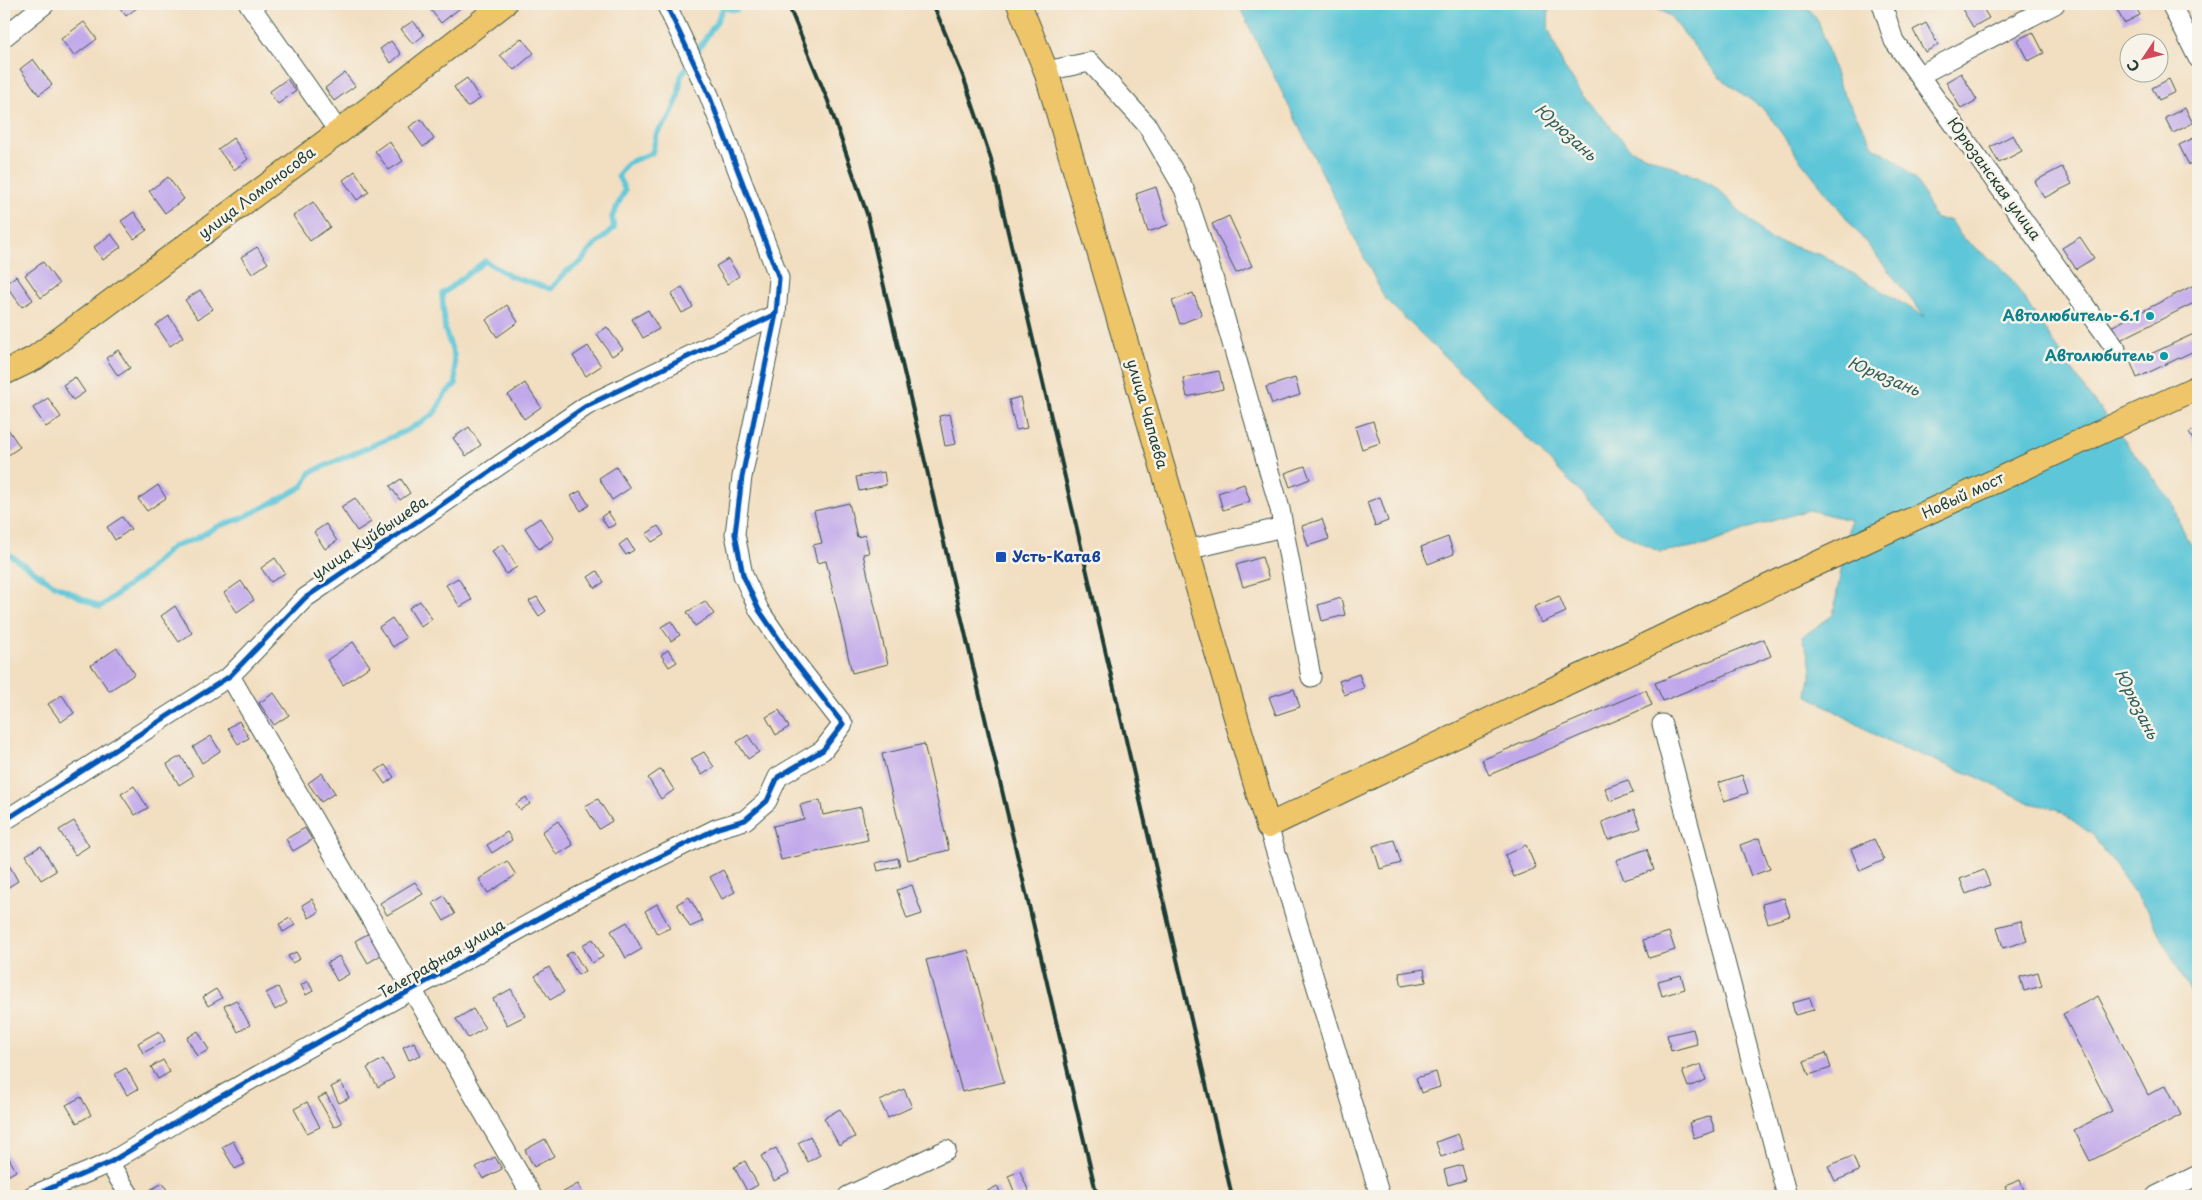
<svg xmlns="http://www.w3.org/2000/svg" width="2202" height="1200" font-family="'Playpen Sans',sans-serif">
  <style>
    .water { fill: #5dc6d8; stroke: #3e8286 }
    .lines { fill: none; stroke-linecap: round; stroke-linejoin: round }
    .stream { stroke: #5dc6d8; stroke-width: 5.5 }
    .building { fill: #c1a8eb }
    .minor-casing { stroke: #3f5549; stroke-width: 21 }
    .major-casing { stroke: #3f5549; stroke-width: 26 }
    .minor { stroke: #fff; stroke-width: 19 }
    .major { stroke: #eec569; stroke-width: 24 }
    .rail { stroke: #1f3d34; stroke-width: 4 }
    .cycleway-casing { stroke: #f7f3e8; stroke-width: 8 }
    .cycleway { stroke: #0057b8; stroke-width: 5 }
    .culture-dot { fill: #0f9aa8; stroke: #f7f3e8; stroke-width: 2 }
    .transit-dot { fill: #1a4fb4; stroke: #f7f3e8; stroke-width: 2 }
    .labels { text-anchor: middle; stroke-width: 5; stroke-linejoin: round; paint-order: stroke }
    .street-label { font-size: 15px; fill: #1f3d34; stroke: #f7f3e8 }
    .culture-label { font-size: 15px; font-weight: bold; fill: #0d838f; stroke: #f7f3e8; text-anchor: end }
    .transit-label { font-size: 15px; font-weight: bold; fill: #164399; stroke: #f7f3e8; text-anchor: start }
    .water-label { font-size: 16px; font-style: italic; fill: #2e5f5d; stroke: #f7f3e8 }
  </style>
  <rect width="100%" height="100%" fill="#f7f3e8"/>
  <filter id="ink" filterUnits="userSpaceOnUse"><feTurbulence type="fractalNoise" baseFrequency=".02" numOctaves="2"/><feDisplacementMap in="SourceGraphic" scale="10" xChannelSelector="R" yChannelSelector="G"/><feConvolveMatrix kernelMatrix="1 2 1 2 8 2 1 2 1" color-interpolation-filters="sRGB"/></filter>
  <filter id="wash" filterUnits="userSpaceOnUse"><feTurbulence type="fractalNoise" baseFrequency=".0096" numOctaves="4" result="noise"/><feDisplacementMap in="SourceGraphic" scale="20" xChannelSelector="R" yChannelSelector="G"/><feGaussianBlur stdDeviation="1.12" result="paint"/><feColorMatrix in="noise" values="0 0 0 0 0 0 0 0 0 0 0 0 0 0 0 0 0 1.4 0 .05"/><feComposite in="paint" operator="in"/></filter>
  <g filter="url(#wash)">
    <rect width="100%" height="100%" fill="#f2dec0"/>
    <!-- water -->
    <polygon class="water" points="1238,4 1549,4 1548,28 1565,69 1584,96 1630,149 1711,183 1769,239 1824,256 1925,317 1798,157 1766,111 1719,77 1670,16 1650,4 1806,4 1819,23 1839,85 1874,147 1899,162 1918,183 1935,219 1951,220 1961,236 2007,273 2088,394 2173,503 2178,520 2198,558 2198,1006 2148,912 2094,836 2057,809 2030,803 1977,777 1888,742 1807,695 1812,667 1802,637 1833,615 1850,520 1809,510 1752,527 1706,545 1660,552 1618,531 1490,400 1385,299"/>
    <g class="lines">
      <!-- stream -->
      <polyline class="stream" points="4,551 53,584 100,607 146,572 172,547 195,539 216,527 240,519 282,498 303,486 311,472 408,430 434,414 445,394 456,384 454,355 445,330 442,294 485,261 510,276 551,289 567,271 581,262 590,250 614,228 612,217 625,190 618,176 627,163 652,153 657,133 670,117 678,98 681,76 717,21 723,8 736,10 744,4"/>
    </g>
    <g id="blocks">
      <!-- building -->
      <g class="building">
        <polygon points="117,4 139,4 141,5 126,16"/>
        <polygon points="437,4 465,4 441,23 430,9"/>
        <polygon points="1959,4 1980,4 1989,18 1973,27"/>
        <polygon points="2114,4 2134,4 2140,15 2124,23"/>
        <polygon points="413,21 424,35 413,44 401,29"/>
        <polygon points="84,22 97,39 74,56 61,39"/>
        <polygon points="1926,23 1938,45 1925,52 1913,30"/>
        <polygon points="2033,32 2044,53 2028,61 2017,40"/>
        <polygon points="521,38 534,53 514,70 500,55"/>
        <polygon points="391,41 401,54 391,63 380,49"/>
        <polygon points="33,59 52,85 39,95 20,69"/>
        <polygon points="345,73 355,86 334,101 325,88"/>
        <polygon points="1961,73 1977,100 1961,109 1946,82"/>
        <polygon points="467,78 480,99 467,107 454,87"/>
        <polygon points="287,79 296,91 278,104 269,92"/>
        <polygon points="2169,79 2175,92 2159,100 2152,88"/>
        <polygon points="2185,108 2193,123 2173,133 2165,118"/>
        <polygon points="421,119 434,139 423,147 409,127"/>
        <polygon points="2013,135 2022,151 1999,163 1990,147"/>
        <polygon points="2198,136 2198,161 2189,165 2179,145"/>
        <polygon points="233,138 248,159 234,170 218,149"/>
        <polygon points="389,141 403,161 389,170 375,151"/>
        <polygon points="2062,167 2072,184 2044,198 2035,181"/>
        <polygon points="355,171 369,192 357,200 343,180"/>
        <polygon points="168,177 184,199 165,213 149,191"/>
        <polygon points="1156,187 1168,225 1148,232 1136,194"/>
        <polygon points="313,202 330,227 310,241 293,216"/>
        <polygon points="134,212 147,230 134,239 121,221"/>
        <polygon points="1229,216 1252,266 1236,273 1212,224"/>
        <polygon points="111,234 121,247 103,260 94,247"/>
        <polygon points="2080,237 2094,258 2076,269 2062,248"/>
        <polygon points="257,247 268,263 252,274 241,257"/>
        <polygon points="728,259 739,276 727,284 716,266"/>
        <polygon points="43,262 59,284 41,298 25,275"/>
        <polygon points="16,276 33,300 22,307 5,284"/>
        <polygon points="2198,283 2198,301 2116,342 2109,328"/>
        <polygon points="682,287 693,307 682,313 671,294"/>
        <polygon points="200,290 213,309 198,319 185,300"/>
        <polygon points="1193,293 1202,315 1180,324 1172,301"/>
        <polygon points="507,305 518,322 497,337 486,320"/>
        <polygon points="648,310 659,329 643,338 632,319"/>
        <polygon points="169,316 183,337 170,346 156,325"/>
        <polygon points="607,327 623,349 612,356 597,334"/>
        <polygon points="2198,332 2198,349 2137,378 2131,363"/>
        <polygon points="588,346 601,366 586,376 573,356"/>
        <polygon points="118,350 130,368 118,376 106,358"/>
        <polygon points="1219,371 1223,389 1187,397 1183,378"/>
        <polygon points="75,377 85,392 73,400 63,385"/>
        <polygon points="1295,378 1300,395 1272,404 1266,387"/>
        <polygon points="525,383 541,407 524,419 508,395"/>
        <polygon points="1020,397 1027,428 1016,430 1009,400"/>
        <polygon points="48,398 61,417 46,427 33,408"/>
        <polygon points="950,414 956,444 945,446 939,416"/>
        <polygon points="1373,421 1380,443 1362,449 1355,427"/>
        <polygon points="4,423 20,447 7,456 4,450"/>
        <polygon points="469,427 481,445 466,456 453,438"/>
        <polygon points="2198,427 2198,448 2189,433"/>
        <polygon points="1305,466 1310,479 1290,487 1285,473"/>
        <polygon points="616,467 630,488 612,500 599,478"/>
        <polygon points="884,472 886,485 859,491 856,477"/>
        <polygon points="401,479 410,493 400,500 390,486"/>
        <polygon points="1244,484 1250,501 1223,510 1218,493"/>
        <polygon points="158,485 166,498 147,511 138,499"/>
        <polygon points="580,491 589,505 581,511 571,496"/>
        <polygon points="1380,497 1388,521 1375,526 1367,502"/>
        <polygon points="355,498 371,522 357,531 341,507"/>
        <polygon points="849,503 857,537 865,535 869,553 863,554 888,664 852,673 826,561 817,563 813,545 822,543 814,511"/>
        <polygon points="608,512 616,524 608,528 601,517"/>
        <polygon points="122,517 131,529 115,540 107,527"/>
        <polygon points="540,518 554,539 539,549 525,528"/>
        <polygon points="1322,519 1329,539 1308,546 1302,526"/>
        <polygon points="326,524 337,541 325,549 314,532"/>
        <polygon points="658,526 664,535 652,542 646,534"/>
        <polygon points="1448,537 1454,554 1428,564 1421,547"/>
        <polygon points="627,539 634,550 626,555 619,545"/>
        <polygon points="503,544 517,567 506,574 492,551"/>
        <polygon points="1262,557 1269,579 1243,587 1236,565"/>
        <polygon points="275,558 285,573 271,582 261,568"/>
        <polygon points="597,571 604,582 595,588 588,577"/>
        <polygon points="458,578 472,600 460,607 446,585"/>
        <polygon points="241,581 254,600 237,612 224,593"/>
        <polygon points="1559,596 1566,612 1541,623 1534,607"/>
        <polygon points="537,597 546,611 539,616 529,601"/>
        <polygon points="1341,598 1345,615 1322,621 1318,605"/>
        <polygon points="420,601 432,619 421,627 409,608"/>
        <polygon points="705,601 714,614 695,626 687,612"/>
        <polygon points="175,606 192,633 179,642 161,616"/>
        <polygon points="392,618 406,638 393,647 379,627"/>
        <polygon points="671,621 680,635 671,641 661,627"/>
        <polygon points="1764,639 1771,656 1663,701 1655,683"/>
        <polygon points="353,642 370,666 343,685 327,660"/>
        <polygon points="117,648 135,674 109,691 91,665"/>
        <polygon points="668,650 677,662 669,667 661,655"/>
        <polygon points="1359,674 1364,688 1344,695 1339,681"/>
        <polygon points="1294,689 1300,707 1276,715 1269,697"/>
        <polygon points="1646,690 1652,705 1489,775 1482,760"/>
        <polygon points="274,693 289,715 274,725 259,703"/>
        <polygon points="62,695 74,713 61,722 48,704"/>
        <polygon points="779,710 789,727 776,735 766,717"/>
        <polygon points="239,721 249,738 238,744 228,728"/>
        <polygon points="748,735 759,752 748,759 737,742"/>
        <polygon points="211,736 220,751 202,763 193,747"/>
        <polygon points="924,744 949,850 908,860 882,754"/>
        <polygon points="704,752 714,767 702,775 691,759"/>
        <polygon points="181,756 193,776 179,785 167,764"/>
        <polygon points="385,765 394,777 385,784 376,771"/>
        <polygon points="661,769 674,790 661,799 648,778"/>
        <polygon points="322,773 335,793 321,802 308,783"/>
        <polygon points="1742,775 1748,793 1724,801 1718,783"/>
        <polygon points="1628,780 1633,793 1610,801 1605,788"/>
        <polygon points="134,786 148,808 135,815 121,794"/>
        <polygon points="526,797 530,804 520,810 516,804"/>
        <polygon points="598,799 612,821 599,829 585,806"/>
        <polygon points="820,800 823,815 861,807 868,840 781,860 773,826 804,819 800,805"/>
        <polygon points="1634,810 1641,828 1608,840 1602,822"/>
        <polygon points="74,821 89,846 75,855 59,830"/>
        <polygon points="558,821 573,845 557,855 542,832"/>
        <polygon points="305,828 312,840 293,851 286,839"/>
        <polygon points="507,832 512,840 492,853 487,845"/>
        <polygon points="1759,838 1770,869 1751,876 1740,845"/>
        <polygon points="1874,839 1884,860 1860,871 1851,849"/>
        <polygon points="1394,840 1401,863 1380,869 1373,846"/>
        <polygon points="1526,845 1536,868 1514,877 1505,855"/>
        <polygon points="41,846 56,871 41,880 26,855"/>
        <polygon points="1647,849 1654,870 1624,880 1616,860"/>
        <polygon points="898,858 900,866 878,871 876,863"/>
        <polygon points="507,861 516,875 488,893 479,879"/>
        <polygon points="9,865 18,881 7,888 4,882 4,868"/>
        <polygon points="723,870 735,892 722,899 710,877"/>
        <polygon points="1984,870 1990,885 1966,894 1960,879"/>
        <polygon points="415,882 423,894 387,915 380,903"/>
        <polygon points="912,885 922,914 907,919 897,890"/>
        <polygon points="444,896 455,914 444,921 433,903"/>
        <polygon points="689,897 703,921 690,927 677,904"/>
        <polygon points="1784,898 1790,916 1768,923 1762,904"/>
        <polygon points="312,899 319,912 309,918 302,905"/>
        <polygon points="657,904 670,928 657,934 645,911"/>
        <polygon points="290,918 295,925 283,932 279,924"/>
        <polygon points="2021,921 2027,941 2003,948 1997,927"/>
        <polygon points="627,922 642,949 626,958 611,931"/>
        <polygon points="1669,932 1675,950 1649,958 1643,940"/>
        <polygon points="369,933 381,955 368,963 355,941"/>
        <polygon points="593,939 603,957 592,963 582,945"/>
        <polygon points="968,950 1004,1082 962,1092 926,960"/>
        <polygon points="573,951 585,971 578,975 566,955"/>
        <polygon points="296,952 300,959 292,963 288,956"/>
        <polygon points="339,956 349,974 337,981 327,963"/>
        <polygon points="549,967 564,992 550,1000 535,976"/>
        <polygon points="1424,969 1426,982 1402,986 1399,973"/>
        <polygon points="2038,972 2042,986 2024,991 2020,977"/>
        <polygon points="1681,975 1685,989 1662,996 1658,981"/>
        <polygon points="308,981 313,991 306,995 301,985"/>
        <polygon points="278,987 287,1003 275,1010 266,993"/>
        <polygon points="216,989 222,998 208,1006 203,997"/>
        <polygon points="511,989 525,1016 507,1025 493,999"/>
        <polygon points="2098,996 2148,1095 2166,1085 2181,1115 2090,1161 2074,1130 2112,1111 2063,1014"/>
        <polygon points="1810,998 1814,1010 1795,1015 1792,1003"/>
        <polygon points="236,1000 250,1025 238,1032 224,1006"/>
        <polygon points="473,1009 485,1028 468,1038 456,1019"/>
        <polygon points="1693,1029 1697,1044 1671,1051 1667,1035"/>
        <polygon points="159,1031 165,1041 143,1053 138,1043"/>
        <polygon points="198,1031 209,1050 197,1056 187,1038"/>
        <polygon points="414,1042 421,1055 409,1060 403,1047"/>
        <polygon points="1826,1053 1831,1068 1809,1075 1804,1061"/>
        <polygon points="383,1059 394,1078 378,1087 367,1068"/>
        <polygon points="163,1060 170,1072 158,1079 151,1067"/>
        <polygon points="1701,1064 1706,1080 1688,1087 1682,1071"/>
        <polygon points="126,1068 138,1089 127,1095 115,1074"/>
        <polygon points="1436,1072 1440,1087 1421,1093 1416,1078"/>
        <polygon points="341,1082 349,1098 339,1103 331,1087"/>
        <polygon points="904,1089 912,1107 888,1118 880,1101"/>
        <polygon points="326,1094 342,1123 334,1127 318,1098"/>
        <polygon points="81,1097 91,1115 77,1123 66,1105"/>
        <polygon points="307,1102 320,1127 307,1133 294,1109"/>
        <polygon points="840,1109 855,1137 839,1145 824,1118"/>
        <polygon points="1710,1116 1715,1131 1694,1138 1689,1123"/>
        <polygon points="1458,1134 1464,1149 1441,1157 1436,1142"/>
        <polygon points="810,1136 820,1155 808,1162 798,1143"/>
        <polygon points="545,1139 554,1156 534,1167 525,1150"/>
        <polygon points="233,1141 245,1164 235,1169 222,1147"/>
        <polygon points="776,1148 789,1173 774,1181 761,1156"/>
        <polygon points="4,1149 16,1171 4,1178"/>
        <polygon points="1853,1156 1859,1171 1835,1181 1828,1166"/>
        <polygon points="495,1157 502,1169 483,1179 476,1167"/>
        <polygon points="745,1161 758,1185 747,1191 734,1167"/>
        <polygon points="1462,1165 1466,1180 1448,1185 1444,1170"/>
        <polygon points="1020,1171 1029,1192 1016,1196 1008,1176"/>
        <polygon points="2020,1180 2026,1196 2009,1196 2005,1186"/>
        <polygon points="163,1183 170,1196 154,1196 150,1190"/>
        <polygon points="578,1184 584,1196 556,1196"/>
        <polygon points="997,1186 1002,1196 983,1196 982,1194"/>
      </g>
    </g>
  </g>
  <g filter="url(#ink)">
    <use href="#blocks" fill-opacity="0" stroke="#3f5549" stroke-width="1"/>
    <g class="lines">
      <defs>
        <g id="minor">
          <polyline points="249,4 339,132"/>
          <polyline points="1882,4 1894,41 2116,349"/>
          <polyline points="2171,4 2198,58"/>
          <polyline points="4,37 45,4"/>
          <polyline points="1046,71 1090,62 1147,125 1184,189 1208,260 1280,509 1311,677"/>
          <polyline points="1920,75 2055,4"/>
          <polyline points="1187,550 1283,527"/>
          <polyline points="230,676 532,1196"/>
          <polyline points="1662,724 1787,1196"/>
          <polyline points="4,821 230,676 305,598 586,406 776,314"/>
          <polyline points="1268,826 1380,1196"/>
          <polyline points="109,1163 130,1196"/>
          <polyline points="32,1196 109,1163 200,1108 574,899 718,828 745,820 767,801 778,777 823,750 843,724 791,657 759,610 743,575 735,534 742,477 776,314 779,278 709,95 666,4"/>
          <polyline points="848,1196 946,1150"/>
          <polyline points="2156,1196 2198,1175"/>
        </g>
        <g id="major">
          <polyline points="1019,4 1046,71 1268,826 1788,577 2198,387"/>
          <polyline points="4,373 35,358 339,132 504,4"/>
        </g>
      </defs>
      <!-- minor casing -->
      <use href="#minor" class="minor-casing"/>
      <!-- major casing -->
      <use href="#major" class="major-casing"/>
      <!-- minor -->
      <use href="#minor" class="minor"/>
      <!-- major -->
      <use href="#major" class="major"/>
      <!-- rail -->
      <g class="rail">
        <polyline points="788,4 828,101 867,214 1097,1196"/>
        <polyline points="933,4 963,76 991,159 1232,1196"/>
      </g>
      <defs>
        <g id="cycleway">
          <polyline points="4,821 230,676 305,598 586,406 776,314"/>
          <polyline points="32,1196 109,1163 200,1108 574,899 718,828 745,820 767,801 778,777 823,750 843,724 791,657 759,610 743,575 735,534 742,477 776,314 779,278 709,95 666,4"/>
        </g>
      </defs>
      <!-- cycleway casing -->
      <use href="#cycleway" class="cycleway-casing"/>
      <!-- cycleway -->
      <use href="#cycleway" class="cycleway"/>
    </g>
  </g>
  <!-- markers -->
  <g class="culture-dot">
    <circle cx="2150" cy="316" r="5"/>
    <circle cx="2164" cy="356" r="5"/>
  </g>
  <rect class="transit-dot" x="995" y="551" width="12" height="12" rx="2.5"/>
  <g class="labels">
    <!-- street labels -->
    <g class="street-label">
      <text transform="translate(1994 179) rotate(54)" y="5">Юрюзанская улица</text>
      <text transform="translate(257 193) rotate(-37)" y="5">улица Ломоносова</text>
      <text transform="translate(1147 414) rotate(74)" y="5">улица Чапаева</text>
      <text transform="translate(1963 496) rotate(-25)" y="5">Новый мост</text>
      <text transform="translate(370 538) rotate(-34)" y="5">улица Куйбышева</text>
      <text transform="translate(442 959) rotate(-30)" y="5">Телеграфная улица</text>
    </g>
    <!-- culture labels -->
    <g class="culture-label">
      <text x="2140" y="321">Автолюбитель-6.1</text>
      <text x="2154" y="361">Автолюбитель</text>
    </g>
    <!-- transit labels -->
    <g class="transit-label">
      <text x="1012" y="562">Усть-Катав</text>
    </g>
    <!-- water labels -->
    <g class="water-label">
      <text transform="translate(1566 132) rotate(42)" y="6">Юрюзань</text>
      <text transform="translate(1884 376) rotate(23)" y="6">Юрюзань</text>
      <text transform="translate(2137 704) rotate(63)" y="6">Юрюзань</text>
    </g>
  </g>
  <!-- margin -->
  <rect width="2202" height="1200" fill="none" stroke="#f7f3e8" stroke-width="20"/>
  <!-- north arrow -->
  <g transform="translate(2144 58) rotate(235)"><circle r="24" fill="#f7f3e8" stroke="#a1aaa0"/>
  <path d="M0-4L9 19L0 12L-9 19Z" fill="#d1495b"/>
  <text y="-8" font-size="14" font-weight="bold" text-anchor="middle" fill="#1f3d34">С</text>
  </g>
</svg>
